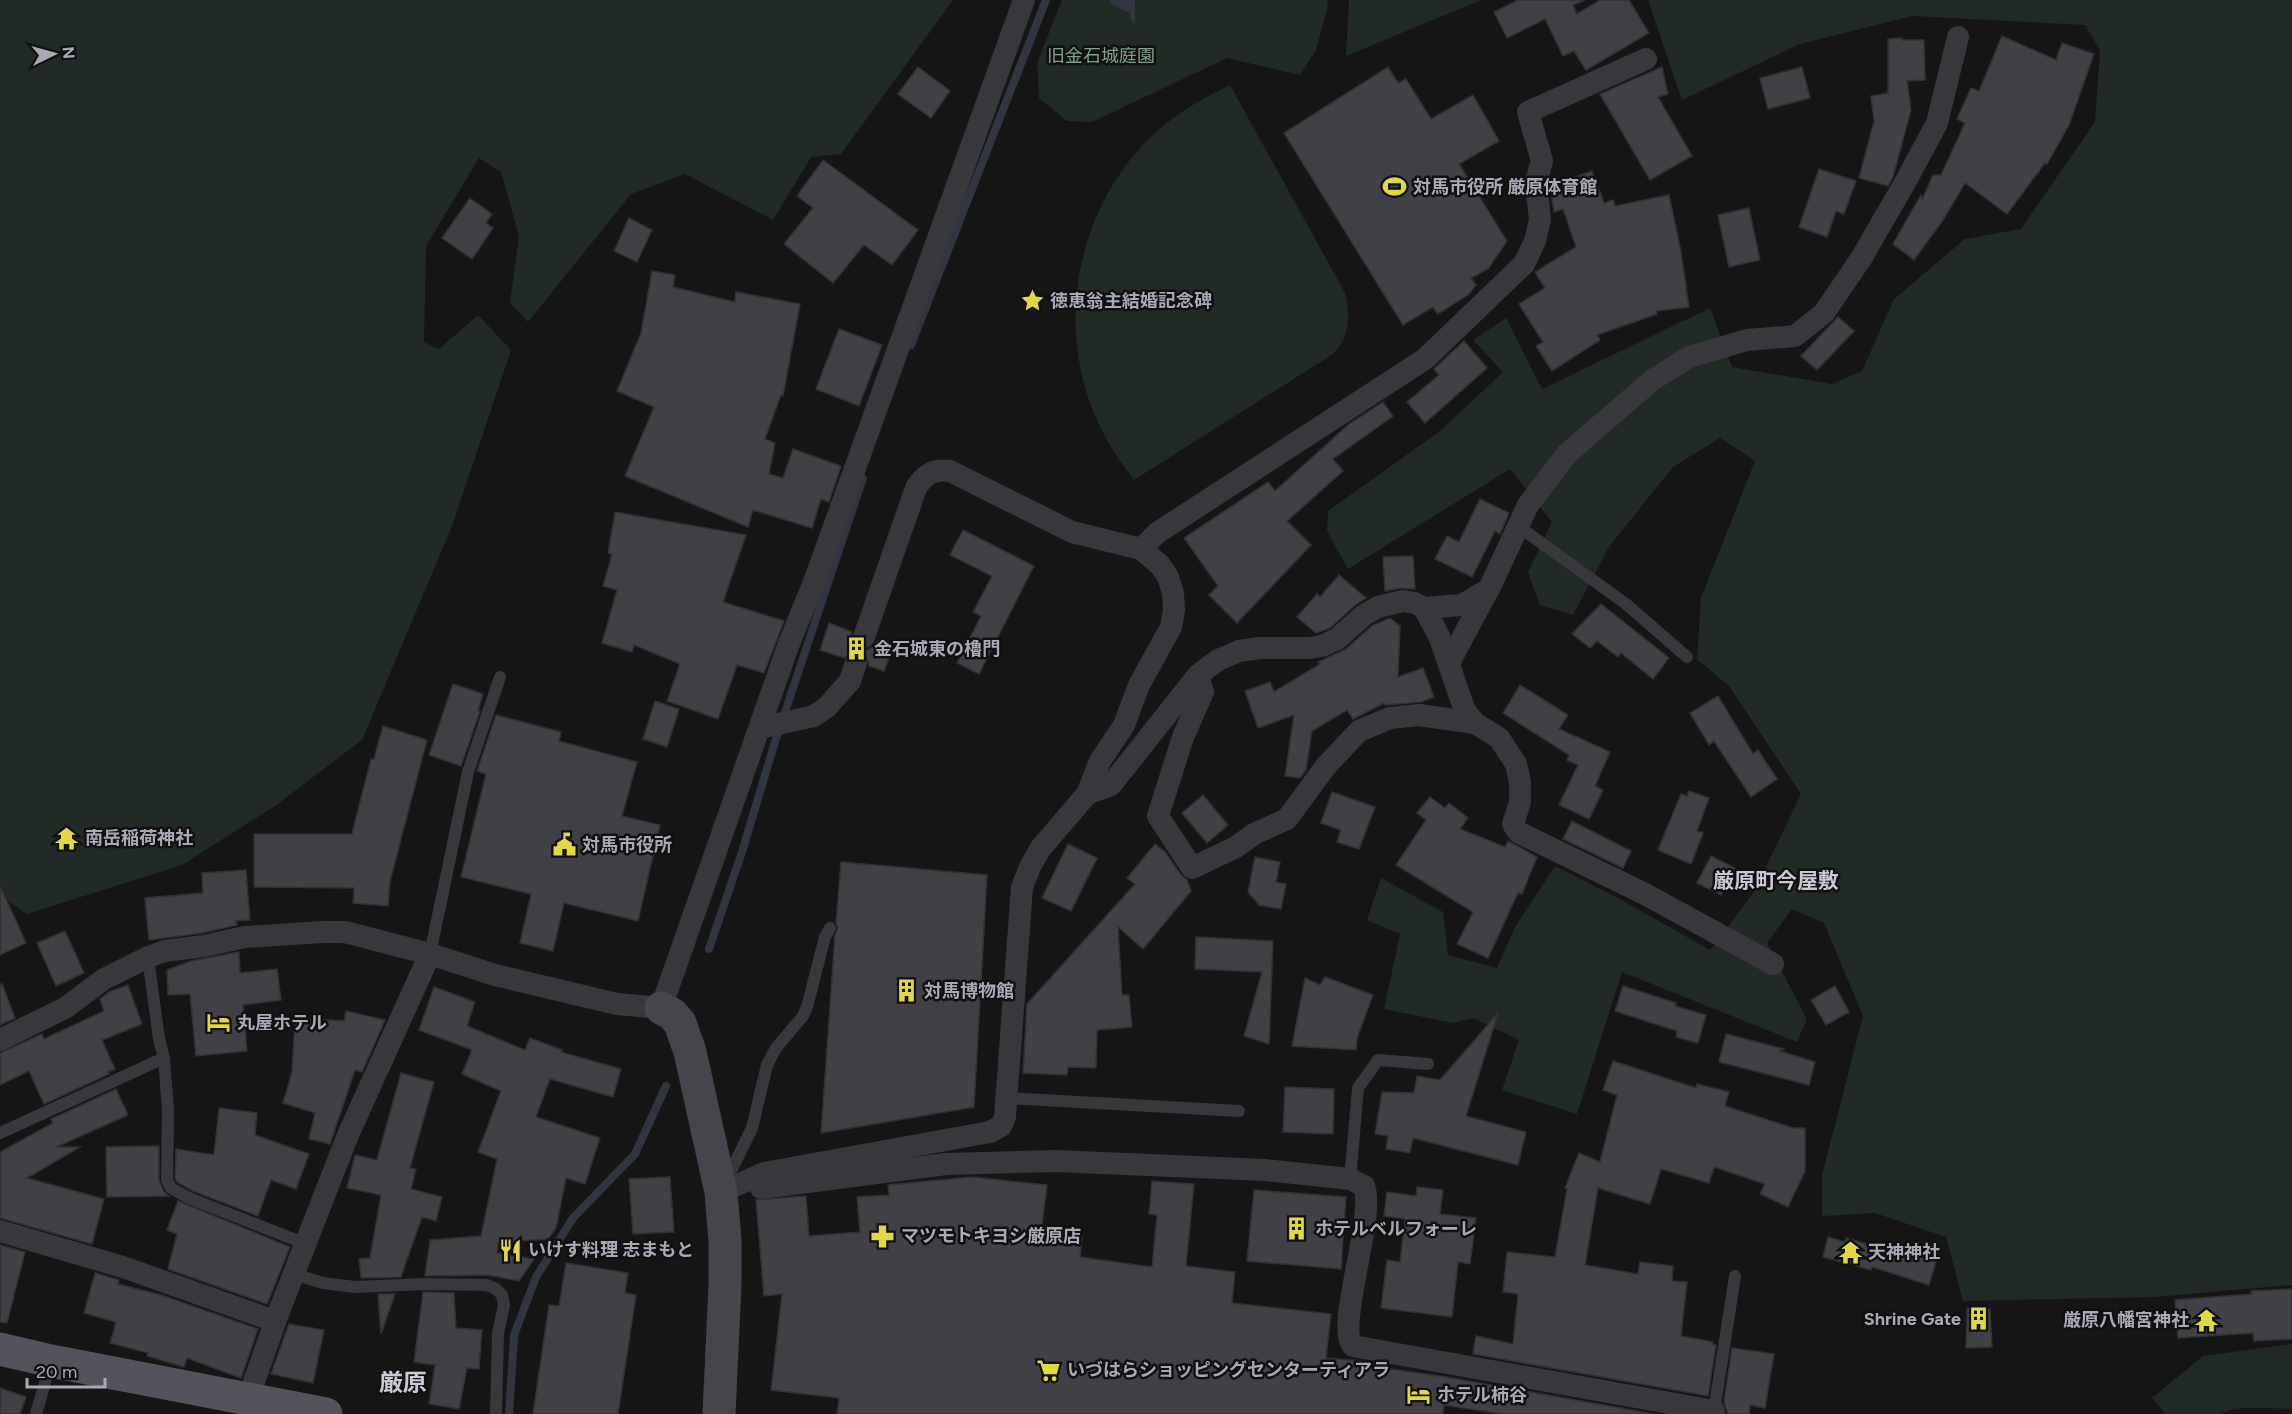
<svg xmlns="http://www.w3.org/2000/svg" width="2292" height="1414" font-family="Figtree,'Noto Sans JP',sans-serif">
  <style>
    .green { fill: #222a26 }
    .water { fill: #30353f }
    .lines { fill: none; stroke-linecap: round; stroke-linejoin: round }
    .stream { stroke: #30353f; stroke-width: 8 }
    .building { fill: #414044; stroke: #313033; stroke-width: 1.5 }
    .lane { stroke: #38373c; stroke-width: 12 }
    .street { stroke: #38373c; stroke-width: 22 }
    .secondary { stroke: #46454c; stroke-width: 33 }
    .primary { stroke: #54535b; stroke-width: 33 }
    .labels { text-anchor: middle; stroke-width: 5; stroke-linejoin: round; paint-order: stroke }
    .park-label { font-size: 18px; fill: #829f8c; stroke: #111112 }
    .poi-label { font-size: 18px; font-weight: bold; fill: #a9a9b6; stroke: #111112; text-anchor: start }
    .quarter-label { font-size: 21px; font-weight: bold; fill: #cac9d3; stroke: #111112 }
    .district-label { font-size: 24px; font-weight: bold; fill: #cac9d3; stroke: #111112 }
  </style>
  <rect width="100%" height="100%" fill="#161617"/>
  <!-- green -->
  <g class="green">
    <polygon points="0,0 953,0 841,154 811,157 773,220 685,174 631,194 528,322 510,303 519,236 501,172 479,158 426,246 424,342 439,349 478,315 511,350 452,526 362,740 275,806 182,865 27,914 0,895"/>
    <polygon points="1062,0 1327,0 1328,5 1316,50 1300,75 1227,58 1092,122 1067,121 1039,98 1037,63"/>
    <polygon points="1349,0 1481,0 1346,56"/>
    <polygon points="1648,0 2292,0 2292,1285 2155,1297 1963,1301 1946,1237 1875,1213 1822,1216 1822,1175 1863,1016 1824,923 1792,909 1767,943 1807,1019 1797,1042 1622,972 1577,1114 1502,1090 1519,1040 1473,1018 1453,1023 1384,1009 1400,934 1367,920 1381,878 1443,912 1448,955 1497,968 1515,927 1555,866 1618,898 1710,950 1754,892 1801,794 1729,686 1697,659 1701,598 1755,461 1720,438 1673,467 1609,547 1573,615 1540,605 1528,572 1552,522 1510,469 1348,569 1327,531 1328,511 1440,431 1503,372 1473,340 1506,318 1542,389 1710,308 1732,367 1832,384 1862,371 1894,299 1965,239 2021,229 2095,122 2100,50 2085,25 1912,16 1800,44 1682,100"/>
    <path d="M 1230,85 L 1345,293 C 1351,316 1350,337 1333,354 L 1134,480 C 1118,459 1104,438 1094,413 C 1053,315 1082,193 1164,125 C 1184,109 1207,96 1230,85 Z"/>
    <path d="M 2292,1344 L 2292,1409 C 2275,1409 2235,1404 2221,1414 L 2166,1414 L 2152,1398 L 2203,1356 Z"/>
  </g>
  <!-- water -->
  <polygon class="water" points="1111,0 1135,0 1135,23 1131,20 1130,13 1120,9 1110,3"/>
  <g class="lines">
    <!-- stream -->
    <g class="stream">
      <polyline points="911,345 1046,0"/>
      <polyline points="709,949 742,852 774,745 863,478"/>
      <polyline points="509,1414 514,1335 536,1277 573,1218 635,1154 666,1086"/>
    </g>
  </g>
  <!-- building -->
  <g class="building">
    <polygon points="1518,0 1585,0 1573,5 1577,14 1600,0 1629,0 1649,33 1586,70 1574,51 1563,56 1545,19 1507,38 1494,12"/>
    <polygon points="2002,36 2056,60 2062,43 2094,54 2069,125 2047,164 2045,163 2007,214 1965,183 1943,220 1914,260 1893,244 1921,195 1922,200 1933,175 1941,175 1965,123 1957,119 1971,88 1979,91"/>
    <polygon points="1902,38 1902,40 1924,40 1925,80 1907,81 1911,110 1893,177 1888,186 1859,178 1874,121 1871,96 1888,93 1888,39"/>
    <polygon points="918,67 950,91 931,118 898,94"/>
    <polygon points="1388,67 1398,83 1406,79 1431,119 1473,95 1499,141 1459,164 1507,241 1488,269 1471,278 1476,285 1468,295 1438,314 1433,307 1403,325 1284,133"/>
    <polygon points="1662,67 1668,94 1658,97 1692,156 1650,180 1600,94"/>
    <polygon points="1802,67 1810,98 1768,109 1760,78"/>
    <polygon points="823,160 918,230 892,265 864,245 833,283 784,244 813,208 797,196"/>
    <polygon points="1819,169 1856,181 1844,214 1836,211 1827,237 1799,227"/>
    <polygon points="1592,171 1604,203 1613,200 1615,206 1669,195 1681,252 1689,307 1656,311 1657,314 1597,335 1600,340 1552,371 1536,346 1543,342 1519,304 1545,288 1535,272 1576,247 1563,209 1554,212 1550,186"/>
    <polygon points="470,198 492,214 486,223 493,228 472,259 442,238"/>
    <polygon points="1749,208 1760,260 1729,267 1718,215"/>
    <polygon points="629,218 652,230 637,262 614,251"/>
    <polygon points="652,271 675,275 673,287 735,302 736,292 800,304 783,396 781,395 765,439 775,443 769,474 783,478 793,449 841,466 829,502 821,499 812,528 753,510 748,527 625,476 654,407 617,391 641,333"/>
    <polygon points="1838,317 1854,331 1817,370 1801,356"/>
    <polygon points="839,329 882,345 859,406 816,389"/>
    <polygon points="1464,341 1487,368 1425,423 1407,402 1439,375 1434,369"/>
    <polygon points="1383,402 1393,416 1333,459 1343,471 1287,521 1311,545 1237,623 1209,595 1218,586 1184,538 1268,482 1275,491 1349,424"/>
    <polygon points="1480,499 1509,513 1500,534 1495,531 1472,577 1435,559 1447,536 1459,542"/>
    <polygon points="615,512 746,535 723,602 784,621 764,673 737,665 718,719 667,701 680,664 634,645 632,652 602,643 617,590 603,586 612,554 608,553"/>
    <polygon points="963,530 1034,566 979,674 957,663 981,616 973,612 992,576 950,555"/>
    <polygon points="1413,556 1415,589 1400,588 1385,591 1383,557"/>
    <polygon points="1339,575 1366,598 1355,605 1330,628 1316,633 1297,617 1317,594 1320,597"/>
    <polygon points="1601,604 1669,658 1653,679 1621,653 1618,657 1597,641 1590,648 1572,634"/>
    <polygon points="1390,618 1400,626 1398,677 1423,668 1434,697 1421,702 1385,705 1384,703 1353,719 1347,710 1312,731 1306,770 1300,778 1285,776 1294,715 1258,728 1245,691 1270,682 1274,692 1320,664 1318,662 1323,660 1346,649 1372,626"/>
    <polygon points="829,623 852,632 851,640 859,649 867,650 873,647 877,641 893,647 884,671 869,666 866,655 861,650 853,650 844,658 820,650"/>
    <polygon points="453,684 483,694 478,711 480,711 461,766 429,755"/>
    <polygon points="1520,685 1568,715 1559,729 1610,752 1595,786 1603,790 1589,819 1559,805 1578,765 1567,760 1569,755 1503,713"/>
    <polygon points="1718,696 1753,754 1758,750 1777,779 1751,797 1714,741 1709,745 1690,713"/>
    <polygon points="655,701 679,709 667,747 643,739"/>
    <polygon points="496,715 561,732 559,741 637,762 622,816 660,825 638,921 564,903 553,951 520,943 531,894 461,877 486,774 477,771"/>
    <polygon points="383,726 427,740 390,881 388,906 353,903 354,888 254,887 254,834 352,834 371,759 374,759"/>
    <polygon points="1689,791 1709,798 1697,831 1703,833 1691,864 1658,850 1681,794 1687,796"/>
    <polygon points="1332,792 1375,807 1359,849 1337,842 1341,830 1321,823"/>
    <polygon points="1203,795 1228,825 1207,843 1182,813"/>
    <polygon points="1430,797 1445,808 1449,803 1468,818 1460,829 1505,847 1508,841 1537,857 1522,894 1518,893 1488,958 1457,944 1473,912 1396,865 1426,820 1417,813"/>
    <polygon points="1572,821 1631,851 1623,868 1563,839"/>
    <polygon points="1068,844 1097,858 1071,911 1042,898"/>
    <polygon points="1155,844 1165,852 1181,875 1187,880 1191,891 1143,949 1118,927 1122,995 1129,995 1132,1027 1097,1030 1096,1068 1068,1067 1067,1075 1023,1073 1027,1004 1135,884 1127,878"/>
    <polygon points="1711,856 1735,868 1721,895 1697,883"/>
    <polygon points="1255,857 1280,862 1276,882 1286,884 1281,909 1259,905 1248,892"/>
    <polygon points="841,862 987,875 974,1107 821,1133 835,935 838,928 836,923"/>
    <polygon points="246,870 250,920 236,921 237,925 202,933 149,940 145,898 203,893 202,873"/>
    <polygon points="0,886 26,943 0,955"/>
    <polygon points="65,931 84,973 56,986 37,943"/>
    <polygon points="1196,937 1273,941 1269,1044 1244,1036 1262,972 1195,969"/>
    <polygon points="239,952 240,973 277,969 281,1000 243,1005 247,1051 196,1056 190,994 168,995 167,970 191,961"/>
    <polygon points="1325,977 1373,995 1357,1038 1356,1050 1292,1046 1305,978 1320,985"/>
    <polygon points="0,984 2,984 15,1018 0,1025"/>
    <polygon points="128,985 142,1024 102,1040 115,1069 108,1072 109,1074 44,1104 29,1071 0,1085 0,1053 42,1034 44,1039 104,1011 100,999 109,992"/>
    <polygon points="1623,986 1676,1003 1675,1006 1706,1015 1698,1043 1676,1037 1677,1031 1615,1011"/>
    <polygon points="1835,986 1849,1012 1826,1025 1811,1000"/>
    <polygon points="434,987 475,1002 467,1026 525,1050 530,1038 562,1050 561,1052 621,1069 613,1097 550,1079 536,1117 600,1138 585,1184 566,1178 556,1228 548,1239 498,1242 497,1253 534,1259 519,1281 488,1275 425,1276 430,1240 481,1236 497,1159 478,1152 501,1091 462,1074 472,1050 419,1030"/>
    <polygon points="346,1011 385,1020 362,1072 355,1070 330,1144 309,1139 315,1113 283,1103 292,1072 295,1018 344,1021"/>
    <polygon points="1498,1013 1466,1116 1526,1132 1518,1165 1413,1138 1410,1153 1386,1149 1388,1136 1375,1134 1382,1092 1414,1093 1417,1076 1440,1080"/>
    <polygon points="1726,1034 1784,1049 1780,1051 1815,1062 1809,1085 1719,1062"/>
    <polygon points="1613,1061 1696,1088 1697,1084 1729,1092 1725,1106 1793,1128 1805,1128 1805,1171 1788,1207 1760,1194 1765,1184 1714,1167 1709,1183 1661,1169 1650,1204 1598,1188 1585,1265 1638,1274 1640,1262 1673,1266 1672,1281 1687,1282 1681,1336 1713,1342 1712,1344 1716,1345 1708,1396 1473,1354 1476,1336 1513,1344 1518,1294 1503,1292 1507,1252 1555,1257 1567,1189 1565,1188 1579,1153 1600,1162 1617,1095 1603,1090"/>
    <polygon points="401,1073 434,1082 410,1168 416,1169 411,1189 442,1197 436,1221 422,1217 401,1277 361,1278 359,1259 370,1258 381,1195 347,1188 355,1155 377,1160"/>
    <polygon points="1285,1087 1334,1089 1333,1134 1283,1132"/>
    <polygon points="116,1089 128,1115 56,1147 80,1147 27,1178 104,1199 92,1244 0,1218 0,1152 53,1123 51,1119"/>
    <polygon points="219,1108 257,1113 255,1135 309,1154 296,1189 271,1180 258,1216 193,1191 177,1182 175,1178 176,1149 214,1155"/>
    <polygon points="159,1146 159,1180 164,1192 169,1196 107,1197 106,1147"/>
    <polygon points="670,1177 674,1232 633,1234 629,1179"/>
    <polygon points="972,1177 1047,1185 1041,1234 1082,1238 1080,1257 1152,1267 1157,1215 1149,1214 1152,1181 1194,1184 1186,1266 1235,1272 1232,1303 1331,1314 1326,1358 1362,1361 1384,1365 1384,1368 1446,1377 1654,1414 1502,1414 1444,1405 1443,1414 837,1414 839,1398 771,1390 782,1294 764,1296 756,1200 806,1196 809,1236 860,1232 857,1197 889,1195 888,1185"/>
    <polygon points="1417,1187 1443,1190 1440,1214 1476,1218 1470,1264 1458,1262 1452,1317 1381,1308 1387,1260 1400,1262 1405,1219 1384,1216 1387,1192 1416,1196"/>
    <polygon points="1254,1190 1346,1197 1341,1269 1247,1261"/>
    <polygon points="178,1201 290,1247 267,1304 168,1269 177,1234 167,1230"/>
    <polygon points="1828,1237 1845,1242 1846,1238 1910,1256 1914,1243 1939,1251 1929,1285 1872,1267 1871,1270 1823,1257"/>
    <polygon points="0,1245 25,1252 7,1323 0,1322"/>
    <polygon points="566,1263 628,1273 625,1293 636,1295 618,1414 533,1414 549,1305 559,1306"/>
    <polygon points="95,1273 119,1280 118,1284 161,1295 258,1329 241,1378 187,1358 184,1367 147,1356 148,1353 110,1343 116,1322 84,1313"/>
    <polygon points="2292,1289 2292,1339 2254,1341 2253,1333 2178,1338 2175,1300 2252,1294 2251,1291"/>
    <polygon points="423,1292 454,1293 456,1328 482,1330 479,1369 467,1368 459,1409 429,1404 435,1365 414,1362"/>
    <polygon points="378,1294 395,1294 381,1334"/>
    <polygon points="1967,1308 1990,1309 1992,1347 1966,1348"/>
    <polygon points="289,1324 324,1330 313,1383 271,1374"/>
    <polygon points="1732,1348 1774,1354 1765,1408 1750,1405 1749,1414 1728,1414 1724,1402"/>
    <polygon points="0,1388 26,1397 20,1414 0,1414"/>
  </g>
  <g class="lines">
    <!-- lane -->
    <g class="lane">
      <polyline points="1518,526 1626,604 1687,657"/>
      <polyline points="430,954 468,772 500,677"/>
      <polyline points="148,957 159,1039 164,1058 168,1110 167,1180 171,1188 189,1198 306,1244"/>
      <polyline points="1006,1098 1239,1111"/>
      <polyline points="0,1133 164,1058"/>
      <polyline points="1350,1179 1358,1088 1378,1060 1428,1064"/>
      <polyline points="725,1183 752,1128 767,1065 776,1048 803,1016 807,1007 825,937 830,928"/>
      <polyline points="294,1274 323,1283 355,1287 425,1284 487,1285 496,1289 502,1295 504,1305 498,1333 496,1414"/>
      <polyline points="1714,1411 1735,1276"/>
      <polyline points="36,1414 51,1362"/>
    </g>
    <!-- street -->
    <g class="street">
      <polyline points="1141,549 1157,533 1425,359 1524,264 1535,241 1540,220 1536,181 1542,161 1528,112 1646,59"/>
      <polyline points="1424,608 1462,605 1489,589 1528,505 1567,454 1651,381 1689,357 1747,340 1795,336 1824,313 1862,257 1907,179 1937,123 1958,37"/>
      <polyline points="1449,663 1488,590"/>
      <polyline points="1198,675 1203,692 1183,737 1158,816 1192,868 1236,847 1254,834 1287,819 1326,766 1359,731 1390,718 1419,715 1475,723"/>
      <polyline points="760,728 814,716 827,707 850,681 856,663"/>
      <polyline points="1087,794 1111,785 1198,675 1218,660 1239,651 1260,648 1310,648 1322,646 1337,639 1364,615 1378,607 1403,601 1415,603 1424,608 1439,636 1465,711 1475,723 1499,738 1516,764 1520,782 1520,802 1513,824 1518,832 1645,894 1773,964"/>
      <polyline points="0,1040 65,1008 104,979 148,957 165,951 204,946 245,937 322,932 345,932 430,954 495,975 617,1004 661,1008 788,646 814,582 1024,0"/>
      <path d="M 761,1188 L 946,1164 L 1056,1161 L 1265,1170 L 1350,1179 L 1364,1186 C 1376,1217 1335,1327 1353,1346 L 1714,1411 L 1714,1414"/>
      <path d="M 721,1192 L 764,1173 L 990,1132 L 1001,1126 L 1005,1117 L 1022,887 L 1030,867 L 1040,849 L 1087,794 L 1100,761 L 1124,725 L 1139,685 L 1171,627 L 1174,610 L 1173,593 L 1168,577 L 1160,565 L 1141,549 L 1072,532 L 950,471 C 933,469 925,474 916,488 L 864,637"/>
      <polyline points="0,1231 123,1267 269,1319"/>
      <polyline points="248,1399 276,1319 348,1135 430,954"/>
    </g>
    <!-- secondary -->
    <polyline class="secondary" points="661,1008 672,1014 680,1023 690,1052 721,1192 725,1241 725,1285 719,1414"/>
    <!-- primary -->
    <polyline class="primary" points="0,1349 51,1361 326,1414"/>
  </g>
  <!-- icons -->
  <defs>
    <symbol id="stadium-bare" viewBox="-9 -9 18 18"><path d="M0-5a6.5 5 0 1 0 0 10a6.5 5 0 1 0 0-10ZM-3.5-1.8h7v3.6h-7Z" fill="#e1d944" stroke="#111112" stroke-width="2.5" paint-order="stroke"/></symbol>
    <symbol id="sight-bare" viewBox="-9 -9 18 18"><path d="M0-6L1.8-2.2L6-1.7L2.9 1.2L3.7 5.4L0 3.3L-3.7 5.4L-2.9 1.2L-6-1.7L-1.8-2.2Z" fill="#e1d944" stroke="#111112" stroke-width="2.5" paint-order="stroke"/></symbol>
    <symbol id="building-bare" viewBox="-9 -9 18 18"><path d="M-4-6H4V6H1V3H-1V6H-4ZM-2.5-4.3h1.7v1.8h-1.7ZM.8-4.3h1.7v1.8H.8ZM-2.5-1h1.7V.8h-1.7ZM.8-1h1.7V.8H.8Z" fill="#e1d944" stroke="#111112" stroke-width="2.5" paint-order="stroke"/></symbol>
    <symbol id="temple-bare" viewBox="-9 -9 18 18"><path d="M0-6L5-2H3V0L6.5 2.5H4V6H1.5V3h-3V6H-4V2.5H-6.5L-3 0V-2H-5Z" fill="#e1d944" stroke="#111112" stroke-width="2.5" paint-order="stroke"/></symbol>
    <symbol id="civic-bare" viewBox="-9 -9 18 18"><path d="M-.6-6.5H3V-4.5H.6V-3L4-1V1h2V6H-6V1h2V-1L-.6-3ZM-1.2 2.5V6h2.4V2.5Z" fill="#e1d944" stroke="#111112" stroke-width="2.5" paint-order="stroke"/></symbol>
    <symbol id="hotel-bare" viewBox="-9 -9 18 18"><path d="M-6-4.5h1.5V1H6V5H4.5V3h-9V5H-6ZM-4 0a1.8 1.8 0 1 1 3.6 0ZM.5 0V-2.5h3Q6-2.5 6 0Z" fill="#e1d944" stroke="#111112" stroke-width="2.5" paint-order="stroke"/></symbol>
    <symbol id="pharmacy-bare" viewBox="-9 -9 18 18"><path d="M-2-6h4v4h4v4h-4v4h-4v-4h-4v-4h4Z" fill="#e1d944" stroke="#111112" stroke-width="2.5" paint-order="stroke"/></symbol>
    <symbol id="restaurant-bare" viewBox="-9 -9 18 18"><path d="M-5-6h1v4h1v-4h1v4h1v-4h1v5L-1.5 .5V6h-2V.5L-5-1ZM5-6V6H3V1.5H1.5Q1.5-4 5-6Z" fill="#e1d944" stroke="#111112" stroke-width="2.5" paint-order="stroke"/></symbol>
    <symbol id="supermarket-bare" viewBox="-9 -9 18 18"><path d="M-6-5.5h2.5l.6 2H6L4.5 2H-2.5L-4.4-4H-6ZM-1.5 3.2a1.3 1.3 0 1 0 .1 0ZM3 3.2a1.3 1.3 0 1 0 .1 0Z" fill="#e1d944" stroke="#111112" stroke-width="2.5" paint-order="stroke"/></symbol>
  </defs>
  <g fill-rule="evenodd">
    <use href="#stadium-bare" x="1378" y="170" width="33" height="33"/>
    <use href="#sight-bare" x="1016" y="284" width="33" height="33"/>
    <use href="#building-bare" x="840" y="632" width="33" height="33"/>
    <use href="#temple-bare" x="50" y="822" width="33" height="33"/>
    <use href="#civic-bare" x="548" y="828" width="33" height="33"/>
    <use href="#building-bare" x="890" y="974" width="33" height="33"/>
    <use href="#hotel-bare" x="202" y="1006" width="33" height="33"/>
    <use href="#building-bare" x="1280" y="1212" width="33" height="33"/>
    <use href="#pharmacy-bare" x="866" y="1220" width="33" height="33"/>
    <use href="#restaurant-bare" x="494" y="1234" width="33" height="33"/>
    <use href="#temple-bare" x="1834" y="1236" width="33" height="33"/>
    <use href="#building-bare" x="1962" y="1302" width="33" height="33"/>
    <use href="#temple-bare" x="2190" y="1304" width="33" height="33"/>
    <use href="#supermarket-bare" x="1032" y="1354" width="33" height="33"/>
    <use href="#hotel-bare" x="1402" y="1378" width="33" height="33"/>
  </g>
  <g class="labels">
    <!-- park labels -->
    <g class="park-label">
      <text x="1101" y="62">旧金石城庭園</text>
    </g>
    <!-- poi labels -->
    <g class="poi-label">
      <text x="1413" y="193">対馬市役所 厳原体育館</text>
      <text x="1050" y="307">徳恵翁主結婚記念碑</text>
      <text x="874" y="655">金石城東の櫓門</text>
      <text x="85" y="844">南岳稲荷神社</text>
      <text x="582" y="851">対馬市役所</text>
      <text x="924" y="997">対馬博物館</text>
      <text x="237" y="1029">丸屋ホテル</text>
      <text x="1315" y="1235">ホテルベルフォーレ</text>
      <text x="901" y="1242">マツモトキヨシ厳原店</text>
      <text x="528" y="1256">いけす料理 志まもと</text>
      <text x="1868" y="1258">天神神社</text>
      <text x="1961" y="1325" text-anchor="end">Shrine Gate</text>
      <text x="2189" y="1326" text-anchor="end">厳原八幡宮神社</text>
      <text x="1067" y="1376">いづはらショッピングセンターティアラ</text>
      <text x="1437" y="1401">ホテル柿谷</text>
    </g>
    <!-- quarter labels -->
    <g class="quarter-label">
      <text x="1776" y="888">厳原町今屋敷</text>
    </g>
    <!-- district labels -->
    <g class="district-label">
      <text x="403" y="1391">厳原</text>
    </g>
  </g>
  <!-- north arrow -->
  <g transform="translate(54 54) rotate(85)" stroke="#111112" stroke-width="4.5" paint-order="stroke">
  <path d="M0-4.5L10 22L0 15L-10 22Z" fill="#a9a9b6"/>
  <text y="-9" font-size="16" font-weight="bold" text-anchor="middle" fill="#a9a9b6">N</text>
  </g>
  <!-- scale -->
  <path d="M27 1378v9h78v-9" fill="none" stroke="#a9a9b6" stroke-width="3"/>
  <text x="36" y="1378" font-size="18" fill="#a9a9b6" stroke="#111112" stroke-width="4.5" paint-order="stroke">20 m</text>
</svg>
